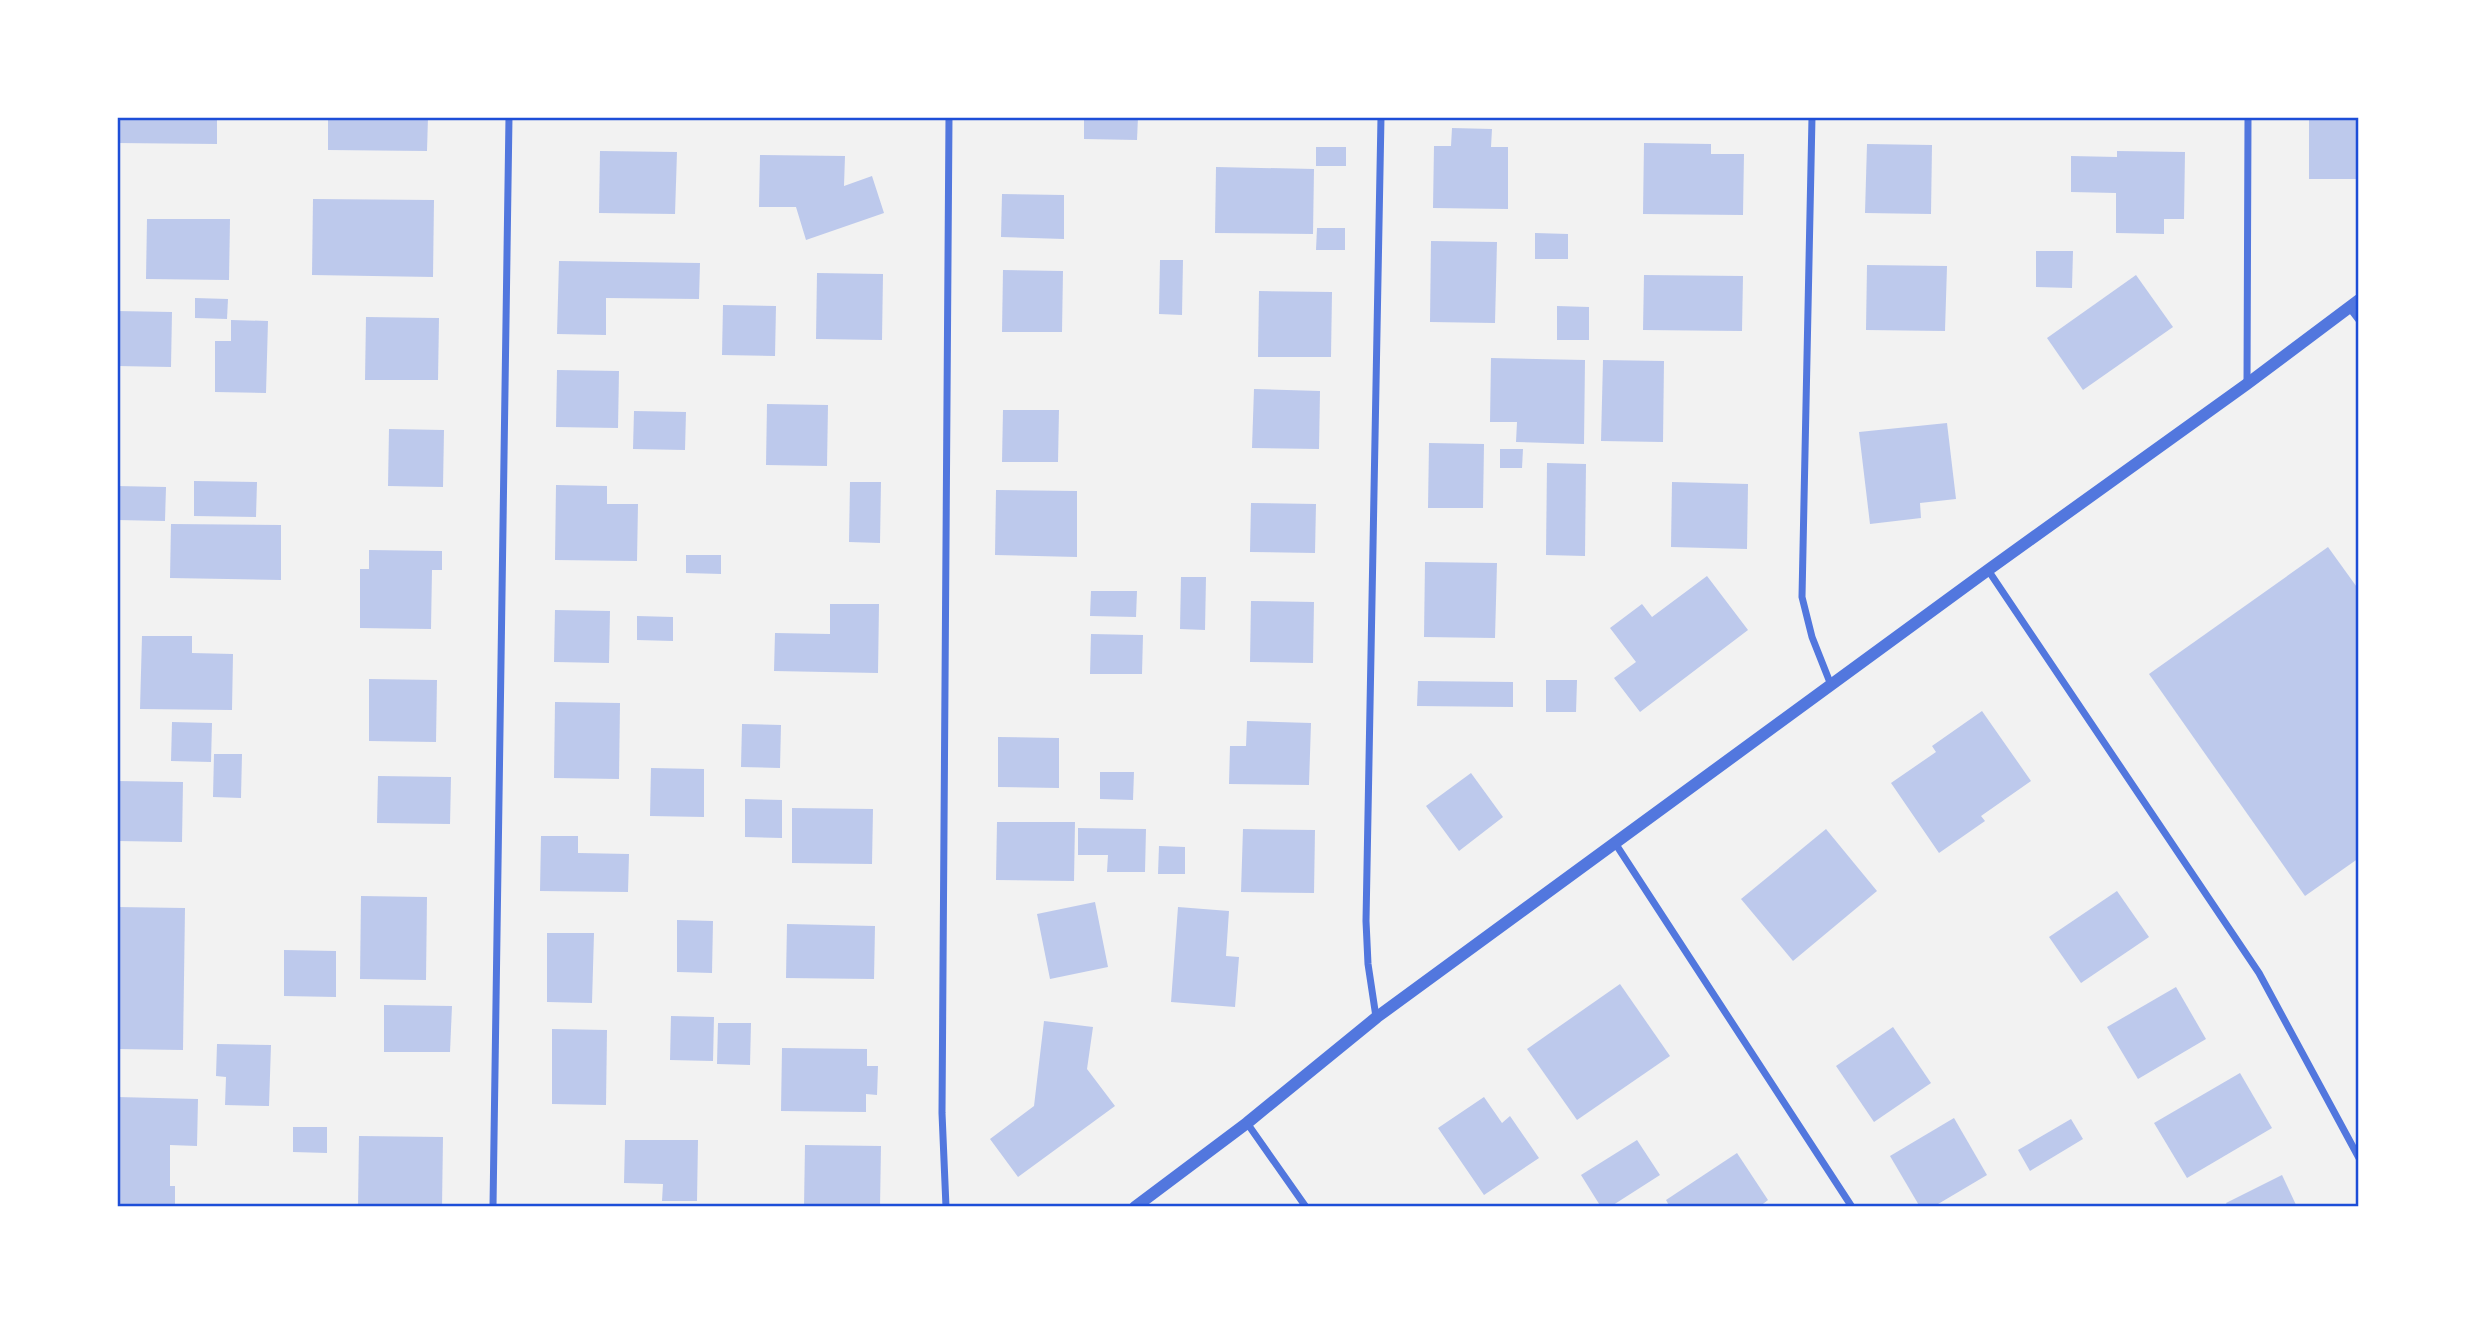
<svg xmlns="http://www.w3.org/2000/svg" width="2476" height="1324" font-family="'DejaVu Sans',sans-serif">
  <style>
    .building { fill: #bdc9ec }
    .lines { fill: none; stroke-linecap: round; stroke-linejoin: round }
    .minor { stroke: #5277de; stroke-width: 7 }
    .tertiary { stroke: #5277de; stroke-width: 12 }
    .neatline { fill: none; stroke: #1d4ed8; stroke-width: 2.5 }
  </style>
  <rect width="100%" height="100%" fill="#f2f2f2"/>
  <!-- building -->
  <g class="building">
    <polygon points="118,117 217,117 217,144 117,143"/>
    <polygon points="328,117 428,117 427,151 328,150"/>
    <polygon points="1084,117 1138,117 1137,140 1084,139"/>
    <rect x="2309" y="117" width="50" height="62"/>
    <polygon points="1452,128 1492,129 1491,147 1508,147 1508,209 1433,208 1434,146 1451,146"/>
    <polygon points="1644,143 1711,144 1711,154 1744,154 1743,215 1643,214"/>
    <polygon points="1867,144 1932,145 1931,214 1865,213"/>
    <rect x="1316" y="147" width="30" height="19"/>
    <polygon points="600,151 677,152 675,214 599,213"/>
    <polygon points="2117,151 2185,152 2184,219 2164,219 2164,234 2116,233 2116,193 2071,192 2071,156 2117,157"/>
    <polygon points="760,155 845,156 844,186 872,176 884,213 806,240 796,207 759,207"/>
    <polygon points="1216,167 1314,169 1313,234 1215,233"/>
    <polygon points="1002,194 1064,195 1064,239 1001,237"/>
    <polygon points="313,199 434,200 433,277 312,275"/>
    <polygon points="147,219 230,219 229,280 146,279"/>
    <polygon points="1317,228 1345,228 1345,250 1316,250"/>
    <polygon points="1535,233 1568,234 1568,259 1535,259"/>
    <polygon points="1431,241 1497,242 1495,323 1430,322"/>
    <polygon points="2036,251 2073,251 2072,288 2036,287"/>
    <polygon points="1160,260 1183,260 1182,315 1159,314"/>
    <polygon points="559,261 700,263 699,299 606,298 606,335 557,334"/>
    <polygon points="1867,265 1947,266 1945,331 1866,330"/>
    <polygon points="1003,270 1063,271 1062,332 1002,332"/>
    <polygon points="817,273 883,274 882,340 816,339"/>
    <polygon points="1644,275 1743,276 1742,331 1643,330"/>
    <polygon points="2136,275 2173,327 2083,390 2047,338"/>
    <polygon points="1259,291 1332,292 1331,357 1258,357"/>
    <polygon points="195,298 228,299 227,319 195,318"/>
    <polygon points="723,305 776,306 775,356 722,355"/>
    <polygon points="1557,306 1589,307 1589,340 1557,340"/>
    <polygon points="117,311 172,312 171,367 117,366"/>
    <polygon points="366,317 439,318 438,380 365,380"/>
    <polygon points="231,320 268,321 266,393 215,392 215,341 231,341"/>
    <polygon points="1491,358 1585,360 1584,444 1516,442 1517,422 1490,422"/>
    <polygon points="1603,360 1664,361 1663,442 1601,441"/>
    <polygon points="557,370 619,371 618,428 556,427"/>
    <polygon points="1254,389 1320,391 1319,449 1252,448"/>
    <polygon points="767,404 828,405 827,466 766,465"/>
    <polygon points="1003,410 1059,410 1058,462 1002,462"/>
    <polygon points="634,411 686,412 685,450 633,449"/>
    <polygon points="1947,423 1956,499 1920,503 1921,518 1870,524 1859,432"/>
    <polygon points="389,429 444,430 443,487 388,486"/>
    <polygon points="1429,443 1484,444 1483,508 1428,508"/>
    <polygon points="1500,449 1523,449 1522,468 1500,468"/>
    <polygon points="1547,463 1586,464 1585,556 1546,555"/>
    <polygon points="194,481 257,482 256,517 194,516"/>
    <polygon points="850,482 881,482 880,543 849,542"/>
    <polygon points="1672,482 1748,484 1747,549 1671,547"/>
    <polygon points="556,485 607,486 607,504 638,504 637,561 555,560"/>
    <polygon points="117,486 166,487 165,521 117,520"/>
    <polygon points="996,490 1077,491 1077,557 995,555"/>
    <polygon points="1251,503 1316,504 1315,553 1250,552"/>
    <polygon points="171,524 281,525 281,580 170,578"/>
    <polygon points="2328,547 2359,590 2359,858 2305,896 2149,674"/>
    <polygon points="369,550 442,551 442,570 432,570 431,629 360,628 360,569 369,569"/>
    <polygon points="686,555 721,555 721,574 686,573"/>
    <polygon points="1425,562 1497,563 1495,638 1424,637"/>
    <polygon points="1707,576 1748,630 1640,712 1614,678 1636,662 1610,628 1642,604 1652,617"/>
    <polygon points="1181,577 1206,577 1205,630 1180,629"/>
    <polygon points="1091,591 1137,591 1136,617 1090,616"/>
    <polygon points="1251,601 1314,602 1313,663 1250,662"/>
    <polygon points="830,604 879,604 878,673 774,671 775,633 830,634"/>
    <polygon points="555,610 610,611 609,663 554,662"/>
    <polygon points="637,616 673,617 673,641 637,640"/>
    <polygon points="1091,634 1143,635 1142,674 1090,674"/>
    <polygon points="142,636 192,636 192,653 233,654 232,710 140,709"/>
    <polygon points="369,679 437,680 436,742 369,741"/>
    <polygon points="1546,680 1577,680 1576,712 1546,712"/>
    <polygon points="1418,681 1513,682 1513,707 1417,706"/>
    <polygon points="555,702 620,703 619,779 554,778"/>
    <polygon points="1982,711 2031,781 1981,816 1985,821 1939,853 1891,783 1936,752 1932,746"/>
    <polygon points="1247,721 1311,723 1309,785 1229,784 1230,746 1246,746"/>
    <polygon points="172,722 212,723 211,762 171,761"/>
    <polygon points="742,724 781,725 780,768 741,767"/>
    <polygon points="998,737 1059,738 1059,788 998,787"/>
    <polygon points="214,754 242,754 241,798 213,797"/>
    <polygon points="651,768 704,769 704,817 650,816"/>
    <polygon points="1100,772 1134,772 1133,800 1100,799"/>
    <polygon points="1471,773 1503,817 1459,851 1426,806"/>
    <polygon points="378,776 451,777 450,824 377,823"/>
    <polygon points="117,781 183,782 182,842 117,841"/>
    <polygon points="745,799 782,800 782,838 745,837"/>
    <polygon points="792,808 873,809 872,864 792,863"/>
    <polygon points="997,822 1075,822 1074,881 996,880"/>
    <polygon points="1078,828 1146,829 1145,872 1107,872 1108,855 1078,855"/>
    <polygon points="1243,829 1315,830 1314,893 1241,892"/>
    <polygon points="1826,829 1877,891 1793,961 1741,899"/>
    <polygon points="541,836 578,836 578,853 629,854 628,892 540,891"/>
    <polygon points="1159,846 1185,847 1185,874 1158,874"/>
    <polygon points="2117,891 2149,937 2081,983 2049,937"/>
    <polygon points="361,896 427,897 426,980 360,979"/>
    <polygon points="1095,902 1108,967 1050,979 1037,914"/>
    <polygon points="117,907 185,908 183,1050 117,1049"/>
    <polygon points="1178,907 1229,911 1226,956 1239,957 1235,1007 1171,1002"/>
    <polygon points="677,920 713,921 712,973 677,972"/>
    <polygon points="787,924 875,926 874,979 786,978"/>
    <polygon points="547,933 594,933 592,1003 547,1002"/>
    <polygon points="284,950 336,951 336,997 284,996"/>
    <polygon points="1620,984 1670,1056 1577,1120 1527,1049"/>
    <polygon points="2176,987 2206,1039 2138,1079 2107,1027"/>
    <polygon points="384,1005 452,1006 450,1052 384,1052"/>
    <polygon points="671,1016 714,1017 713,1061 670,1060"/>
    <polygon points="1044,1021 1093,1027 1087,1069 1115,1106 1018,1177 990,1139 1034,1106"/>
    <polygon points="718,1023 751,1023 750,1065 717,1064"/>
    <polygon points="1893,1027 1931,1083 1874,1122 1836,1066"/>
    <polygon points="552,1029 607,1030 606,1105 552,1104"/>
    <polygon points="217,1044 271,1045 269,1106 225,1105 226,1077 216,1076"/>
    <polygon points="782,1048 867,1049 867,1066 878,1066 877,1095 866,1094 866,1112 781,1111"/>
    <polygon points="2240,1073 2272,1128 2187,1178 2154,1123"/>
    <polygon points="117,1097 198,1099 197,1146 170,1145 170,1186 175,1186 175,1207 117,1207"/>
    <polygon points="1484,1097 1502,1123 1510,1116 1539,1158 1484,1195 1438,1128"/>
    <polygon points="1954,1118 1987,1175 1933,1207 1920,1207 1890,1156"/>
    <polygon points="2071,1119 2083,1139 2030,1171 2018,1150"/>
    <polygon points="293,1127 327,1127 327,1153 293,1152"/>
    <polygon points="359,1136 443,1137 442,1207 358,1207"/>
    <polygon points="625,1140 698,1140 697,1201 662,1201 663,1184 624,1183"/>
    <polygon points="1637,1140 1660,1175 1610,1207 1601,1207 1581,1175"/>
    <polygon points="805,1145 881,1146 880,1207 804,1207"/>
    <polygon points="1737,1153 1768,1200 1759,1207 1670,1207 1666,1200"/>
    <polygon points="2282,1175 2297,1207 2228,1207 2226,1203"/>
  </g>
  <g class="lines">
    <!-- minor -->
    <g class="minor">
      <polyline points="1812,117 1802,597 1812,637 1831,685"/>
      <polyline points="2349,307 2359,320"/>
      <polyline points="2247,383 2248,117"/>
      <polyline points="1988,570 2259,973 2359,1158"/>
      <polyline points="1615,843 1852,1207"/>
      <polyline points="1376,1017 1368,964 1366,921 1381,117"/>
      <polyline points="1247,1123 1306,1207"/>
      <polyline points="493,1207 509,117"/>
      <polyline points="946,1207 942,1113 949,117"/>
    </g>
    <!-- tertiary -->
    <polyline class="tertiary" points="1135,1207 1247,1123 1377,1017 1988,570 2247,384 2359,300"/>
  </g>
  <!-- border -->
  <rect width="2476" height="1324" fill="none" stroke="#ffffff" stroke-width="238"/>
  <rect x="119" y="119" width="2238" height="1086" class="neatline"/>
</svg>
